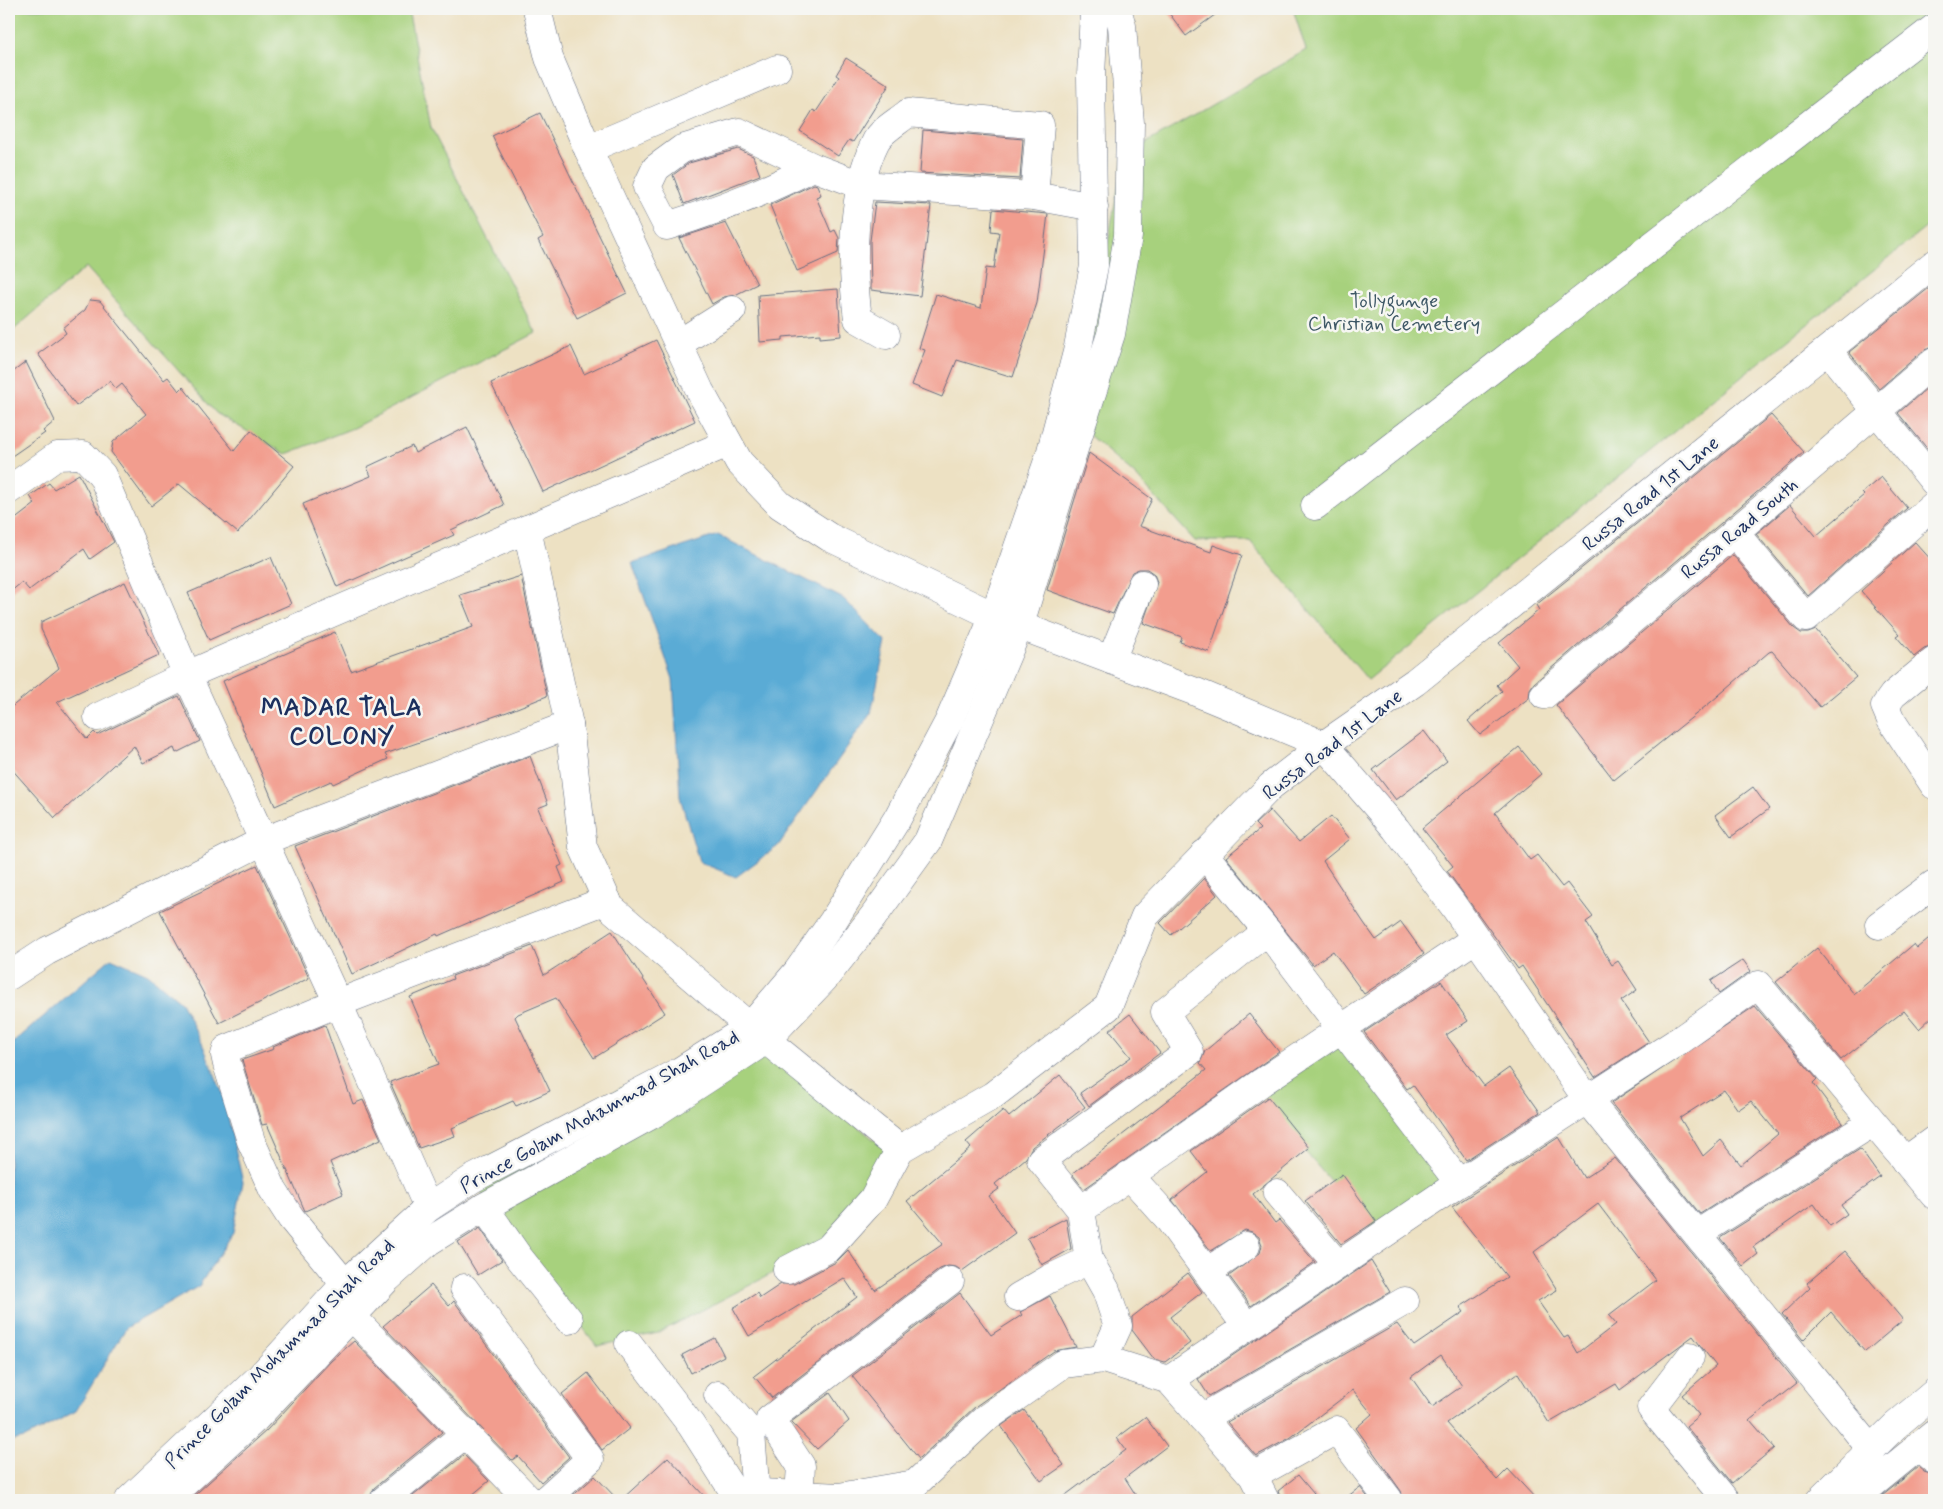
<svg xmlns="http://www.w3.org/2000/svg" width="1943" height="1509" font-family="Mynerve,sans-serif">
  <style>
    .green { fill: #a7d17d; stroke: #61806e }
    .water { fill: #5aabd5; stroke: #3a6d9a }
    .building { fill: #f29d8e; fill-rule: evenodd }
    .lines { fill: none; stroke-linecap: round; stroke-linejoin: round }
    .minor-casing { stroke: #646d81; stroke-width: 29 }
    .major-casing { stroke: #646d81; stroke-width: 29 }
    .minor { stroke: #fff; stroke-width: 28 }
    .major { stroke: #fff; stroke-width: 28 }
    .labels { text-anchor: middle; stroke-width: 5; stroke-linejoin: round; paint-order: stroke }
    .park-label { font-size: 20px; fill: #3e5866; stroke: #f6f6f2 }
    .street-label { font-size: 20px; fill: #1b2f5e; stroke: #f6f6f2 }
    .district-label { font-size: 25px; font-weight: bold; letter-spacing: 1px; fill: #1b2f5e; stroke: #f6f6f2 }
  </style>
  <rect width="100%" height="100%" fill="#f6f6f2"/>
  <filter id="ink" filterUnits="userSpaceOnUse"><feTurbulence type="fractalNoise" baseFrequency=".02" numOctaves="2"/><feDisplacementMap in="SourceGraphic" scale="10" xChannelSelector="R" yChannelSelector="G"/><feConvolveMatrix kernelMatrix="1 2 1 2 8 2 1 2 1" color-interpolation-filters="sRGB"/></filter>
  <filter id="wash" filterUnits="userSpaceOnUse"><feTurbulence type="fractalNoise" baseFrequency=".0096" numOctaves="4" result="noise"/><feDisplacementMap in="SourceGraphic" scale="20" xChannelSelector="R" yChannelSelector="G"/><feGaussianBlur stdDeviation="1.12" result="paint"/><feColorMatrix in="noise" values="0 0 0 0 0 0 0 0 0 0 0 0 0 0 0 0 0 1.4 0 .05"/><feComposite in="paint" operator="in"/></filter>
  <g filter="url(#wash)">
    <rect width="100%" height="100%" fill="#ede1c3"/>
    <!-- green -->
    <g class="green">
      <polygon points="9,9 408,9 431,128 536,333 353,428 286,454 216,413 86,267 9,334"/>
      <polygon points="1293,9 1934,9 1934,221 1368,680 1250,541 1195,541 1136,476 1074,422 1124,156 1306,50"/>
      <polygon points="736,1028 893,1155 827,1245 658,1333 597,1346 485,1200 469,1168"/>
      <polygon points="1340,1036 1452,1182 1373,1231 1256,1094"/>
    </g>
    <!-- water -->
    <g class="water">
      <polygon points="718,535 844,599 886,642 871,713 778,846 736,877 699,862 680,797 673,679 632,563"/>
      <polygon points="111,958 148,974 181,1002 202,1043 222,1092 243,1182 233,1233 199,1286 126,1328 76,1411 25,1438 9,1441 9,1056 13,1043"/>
    </g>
    <g id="blocks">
      <!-- building -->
      <g class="building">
        <polygon points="1166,9 1223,9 1186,36"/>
        <polygon points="846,58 889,85 853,142 849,140 838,156 800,131 813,110 816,112 839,77 836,75"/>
        <polygon points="540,113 627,293 577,318 538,240 543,237 492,136"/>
        <polygon points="923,130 1023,139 1020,179 920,173"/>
        <polygon points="738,149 753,156 760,175 684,204 673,175 689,163"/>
        <polygon points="814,184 817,185 821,195 816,197 831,232 835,230 839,238 838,253 797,271 770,205"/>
        <polygon points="875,202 931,205 920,296 871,290 870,241"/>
        <polygon points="993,209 1048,214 1037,303 1013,377 957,360 942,397 912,385 925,350 919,348 936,294 981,308 986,268 994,269 999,232 991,231"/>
        <polygon points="726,223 757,284 735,295 724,297 712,304 679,238"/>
        <polygon points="1934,284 1934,347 1924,350 1879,389 1849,352"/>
        <polygon points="838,289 841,336 820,338 820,334 783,337 783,340 760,342 758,295"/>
        <polygon points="90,300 100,301 164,380 168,377 179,391 183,387 234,451 251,430 294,466 238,533 179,484 151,506 111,452 113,442 146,414 122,384 116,389 110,381 76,406 38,354 66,333 63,328 85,310"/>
        <polygon points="656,340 695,421 543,492 491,383 571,346 584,374"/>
        <polygon points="26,362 55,421 43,431 45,433 9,458 9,375"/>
        <polygon points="1934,382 1934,457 1898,413"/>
        <polygon points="1771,415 1804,452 1534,683 1530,689 1529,698 1480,735 1468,721 1502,691 1497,685 1518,666 1499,643 1539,610 1536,605"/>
        <polygon points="467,427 504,505 451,530 454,535 337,587 303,504 371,476 367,467 412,446 415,453"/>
        <polygon points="1089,453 1152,499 1139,526 1211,552 1213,545 1242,555 1209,652 1180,642 1182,637 1143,623 1157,582 1154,574 1147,569 1139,569 1132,572 1113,614 1047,590"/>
        <polygon points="79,474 114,542 90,559 84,549 29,590 22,582 9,593 9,524 35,504 30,496 49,483 54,489"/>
        <polygon points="1881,477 1907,508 1808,596 1756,534 1790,505 1816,536 1864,495 1862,493"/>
        <polygon points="1915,542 1934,563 1934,646 1924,649 1914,657 1896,636 1899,634 1861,591"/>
        <polygon points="1733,555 1794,628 1801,633 1808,633 1816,630 1856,677 1820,707 1772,651 1769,652 1711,702 1614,780 1556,705"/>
        <polygon points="271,557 291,604 209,640 188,593"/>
        <polygon points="521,576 547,696 507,712 385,754 388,759 333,784 331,781 275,806 223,681 335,632 351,671 473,627 460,595"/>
        <polygon points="125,582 159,655 57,702 87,739 94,732 97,735 179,696 200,741 176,753 174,748 143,763 134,746 55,818 9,766 9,709 59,668 41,629 41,622"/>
        <polygon points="1424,731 1447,761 1396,800 1373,770"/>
        <polygon points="1519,747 1541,774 1495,813 1530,860 1537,855 1562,887 1567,883 1593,917 1586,922 1612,965 1618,961 1637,990 1621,1001 1649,1042 1595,1077 1522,966 1518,969 1447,871 1453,866 1422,828"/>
        <polygon points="530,756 548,804 538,808 562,865 558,867 564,882 471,923 470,922 438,936 437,934 352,974 295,846"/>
        <polygon points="1753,787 1769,809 1731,837 1715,815"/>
        <polygon points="1270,810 1299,842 1331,816 1350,839 1323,861 1364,923 1376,940 1401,922 1424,954 1364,994 1333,951 1313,965 1226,857 1260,829 1255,824"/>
        <polygon points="257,865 309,978 219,1023 160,911"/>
        <polygon points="1204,878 1217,895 1171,935 1160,923"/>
        <polygon points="612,931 665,1013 594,1058 556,998 518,1014 515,1017 550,1091 516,1106 513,1101 452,1128 455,1136 419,1148 390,1082 439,1064 410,997 453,979 452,976 532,946 544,975"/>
        <polygon points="1934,934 1934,1015 1919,1029 1904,1011 1841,1060 1776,982 1817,948 1854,994 1914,944 1917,948"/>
        <polygon points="1743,960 1751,971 1719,994 1711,981"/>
        <polygon points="1441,981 1468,1021 1446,1035 1484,1086 1509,1068 1540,1112 1466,1160 1413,1085 1407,1089 1364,1032"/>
        <path d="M 1755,1006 L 1817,1079 L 1813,1083 L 1843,1123 L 1700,1214 L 1611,1103 ZM 1724,1090 L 1738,1110 L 1751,1101 L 1778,1134 L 1741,1165 L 1721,1140 L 1703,1156 L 1680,1118 Z"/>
        <polygon points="1130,1014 1160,1053 1089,1106 1080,1093 1131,1057 1109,1030"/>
        <polygon points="1249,1014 1279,1052 1084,1189 1072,1174 1206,1070 1200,1063 1205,1051"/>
        <polygon points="325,1025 353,1104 363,1100 381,1139 330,1162 343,1194 305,1211 267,1124 262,1125 242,1060 274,1049 273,1047"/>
        <polygon points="1060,1075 1085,1107 1032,1147 1026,1158 995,1184 999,1189 989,1196 1015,1233 962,1271 956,1267 948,1266 940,1269 772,1398 754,1376 857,1297 844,1278 749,1336 733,1308 757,1293 760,1298 781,1284 794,1284 836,1262 848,1250 875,1290 943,1244 907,1201 971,1148 966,1142 1003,1110 1009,1117"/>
        <polygon points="1268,1097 1309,1148 1253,1194 1275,1223 1279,1220 1315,1262 1251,1306 1229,1276 1260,1253 1262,1245 1259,1237 1252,1232 1245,1230 1211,1251 1172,1200 1207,1172 1191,1151"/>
        <path d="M 1559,1137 L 1584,1178 L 1615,1158 L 1797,1383 L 1750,1420 L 1774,1448 L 1732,1483 L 1686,1426 L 1699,1415 L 1682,1395 L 1716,1366 L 1693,1336 L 1620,1390 L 1616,1384 L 1549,1423 L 1518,1373 L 1447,1423 L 1497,1480 L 1508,1469 L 1537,1500 L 1404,1500 L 1401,1491 L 1356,1428 L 1372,1414 L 1353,1390 L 1290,1438 L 1256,1456 L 1227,1422 L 1397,1324 L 1414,1346 L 1464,1312 L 1460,1307 L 1507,1277 L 1452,1207 ZM 1598,1204 L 1656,1280 L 1609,1316 L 1616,1324 L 1578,1353 L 1568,1336 L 1564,1338 L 1538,1301 L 1557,1290 L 1534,1252 ZM 1441,1355 L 1462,1386 L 1432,1407 L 1411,1377 Z"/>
        <polygon points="1860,1149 1880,1177 1841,1205 1847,1214 1830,1226 1814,1204 1753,1247 1758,1254 1743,1266 1720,1238"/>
        <polygon points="1342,1174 1376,1221 1341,1244 1305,1201"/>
        <polygon points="1066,1218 1071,1249 1042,1265 1027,1238"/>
        <polygon points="480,1228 502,1260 478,1275 458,1242"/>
        <polygon points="1845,1251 1903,1320 1865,1352 1831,1312 1803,1340 1782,1314 1810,1287 1807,1283"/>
        <polygon points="1371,1261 1390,1292 1209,1396 1198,1379"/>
        <polygon points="1188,1273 1202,1292 1170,1317 1190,1343 1165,1362 1154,1359 1132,1330 1132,1317"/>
        <polygon points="431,1285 449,1306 454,1301 569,1457 541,1482 518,1456 512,1460 383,1326"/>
        <polygon points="960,1293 991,1335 1022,1315 1020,1312 1050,1296 1076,1347 1054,1351 976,1406 919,1459 852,1376"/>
        <polygon points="715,1338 724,1356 691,1373 682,1355"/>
        <polygon points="354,1341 442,1432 374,1488 369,1500 189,1500 267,1430 331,1361"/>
        <polygon points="588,1373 630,1428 602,1450 562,1394"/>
        <polygon points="830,1393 849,1421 817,1449 791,1422"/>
        <polygon points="1024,1410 1064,1465 1041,1481 1001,1426"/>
        <polygon points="1145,1417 1167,1446 1125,1478 1139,1500 1059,1500 1126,1450 1117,1438"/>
        <polygon points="464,1455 489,1481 466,1500 408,1500"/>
        <polygon points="668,1457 708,1500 621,1500"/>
        <polygon points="1918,1467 1924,1472 1934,1475 1934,1500 1877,1500"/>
        <polygon points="1298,1475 1319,1500 1281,1500 1278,1491"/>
        <polygon points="595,1476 618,1500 568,1500"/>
        <polygon points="1360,1487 1370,1500 1343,1500"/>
      </g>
    </g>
  </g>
  <g filter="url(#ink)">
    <use href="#blocks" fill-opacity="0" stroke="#646d81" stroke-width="1"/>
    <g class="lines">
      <defs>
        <g id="minor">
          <polyline points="537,9 549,58 588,149 700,391 739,462 780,505 829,537 994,616 1196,692 1324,745 1396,829 1453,905 1587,1099 1872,1450"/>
          <polyline points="588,149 777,69"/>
          <path d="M 813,167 C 766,192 718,210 667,226 L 647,187 L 656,168 L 682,149 L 739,132 L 813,167 L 861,185 L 1034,196"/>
          <path d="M 886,335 L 858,319 C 851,266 851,190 876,141 C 882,130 899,121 908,113 L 1040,125 L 1034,196 L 1094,207"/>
          <polyline points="678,344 732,310"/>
          <polyline points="1828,351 1934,482"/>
          <polyline points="9,490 57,456 83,455 102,475 187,675 338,1003 428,1208"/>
          <polyline points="1315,506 1934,28"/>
          <polyline points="527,529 569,725 583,847 610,907 750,1027 900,1149 992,1096 1108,1007 1145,916 1271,786 1324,745 1415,682 1934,264"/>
          <polyline points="1734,532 1806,618 1934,505"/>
          <polyline points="1111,660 1142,584"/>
          <polyline points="1934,661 1893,695 1885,706 1891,720 1934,785"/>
          <polyline points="1544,695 1934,362"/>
          <polyline points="98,717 187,675 728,443"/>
          <polyline points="1204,854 1267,931 1459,1183"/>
          <polyline points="1879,925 1934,884"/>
          <polyline points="9,976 47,951 263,841 569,725"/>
          <polyline points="1905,1161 1934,1140"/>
          <polyline points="1129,1175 1167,1217 1246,1326"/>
          <polyline points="1277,1193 1338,1265"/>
          <polyline points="484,1207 518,1256 569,1320"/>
          <polyline points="1081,1210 1262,1082 1475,939"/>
          <polyline points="1697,1234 1872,1123"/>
          <polyline points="787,1270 829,1248 873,1199 900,1149"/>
          <polyline points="1207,1272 1246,1246"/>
          <polyline points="345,1284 291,1218 273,1190 251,1141 227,1064 225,1055 227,1049 338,1003 607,900"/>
          <polyline points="464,1288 590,1459 545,1500"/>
          <polyline points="1018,1297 1049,1279 1089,1260"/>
          <polyline points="339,1303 529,1500"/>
          <polyline points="629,1344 691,1425 739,1500"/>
          <polyline points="1690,1357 1651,1408 1726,1500"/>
          <polyline points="1103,1359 1118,1326 1106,1290 1089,1260 1081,1210 1041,1160 1189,1052 1165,1012 1267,931"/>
          <polyline points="1169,1380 1459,1183 1680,1040 1758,985 1934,1195"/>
          <polyline points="718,1395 751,1433 756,1496"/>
          <polyline points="1202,1418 1405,1301"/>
          <polyline points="1918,1446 1934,1460"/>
          <polyline points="1253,1476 1336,1430 1389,1500"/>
          <polyline points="799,1495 801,1466 770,1419 950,1281"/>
          <polyline points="129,1500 260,1377 345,1284 428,1208 472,1179 680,1071 750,1027 797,972 833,921 897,819 949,721 994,616 1050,455 1077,352 1094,266 1091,77 1094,9"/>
          <polyline points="166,1500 256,1418 387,1279 428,1242 484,1207 655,1113 766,1040 824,979 873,917 928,841 1020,624 1064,480 1111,334 1128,236 1130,123 1122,26 1117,9"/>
          <polyline points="384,1500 466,1433"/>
          <polyline points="746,1500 761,1493 839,1497 915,1484 985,1419 1063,1364 1103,1359 1169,1380 1253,1476 1265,1500"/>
        </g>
        <g id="major">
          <polyline points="1820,1500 1895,1426 1934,1393"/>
          <polyline points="1853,1500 1934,1434"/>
        </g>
      </defs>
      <!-- minor casing -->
      <use href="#minor" class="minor-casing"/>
      <!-- major casing -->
      <use href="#major" class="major-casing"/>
      <!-- minor -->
      <use href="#minor" class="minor"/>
      <!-- major -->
      <use href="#major" class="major"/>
    </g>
  </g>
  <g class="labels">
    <!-- park labels -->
    <g class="park-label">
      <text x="1394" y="307">Tollygunge<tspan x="1394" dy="23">Christian Cemetery</tspan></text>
    </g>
    <!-- street labels -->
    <g class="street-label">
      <text transform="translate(1650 493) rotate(-39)" y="7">Russa Road 1st Lane</text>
      <text transform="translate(1739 528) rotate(-40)" y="7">Russa Road South</text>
      <text transform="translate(1332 744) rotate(-37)" y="7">Russa Road 1st Lane</text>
      <text transform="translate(599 1111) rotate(-29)" y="7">Prince Golam Mohammad Shah Road</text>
      <text transform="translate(279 1353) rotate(-45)" y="7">Prince Golam Mohammad Shah Road</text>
    </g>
    <!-- district labels -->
    <g class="district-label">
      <text x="342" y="715">MADAR TALA<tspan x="342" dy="29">COLONY</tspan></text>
    </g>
  </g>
  <!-- margin -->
  <rect width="1943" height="1509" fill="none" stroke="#f6f6f2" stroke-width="30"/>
</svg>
